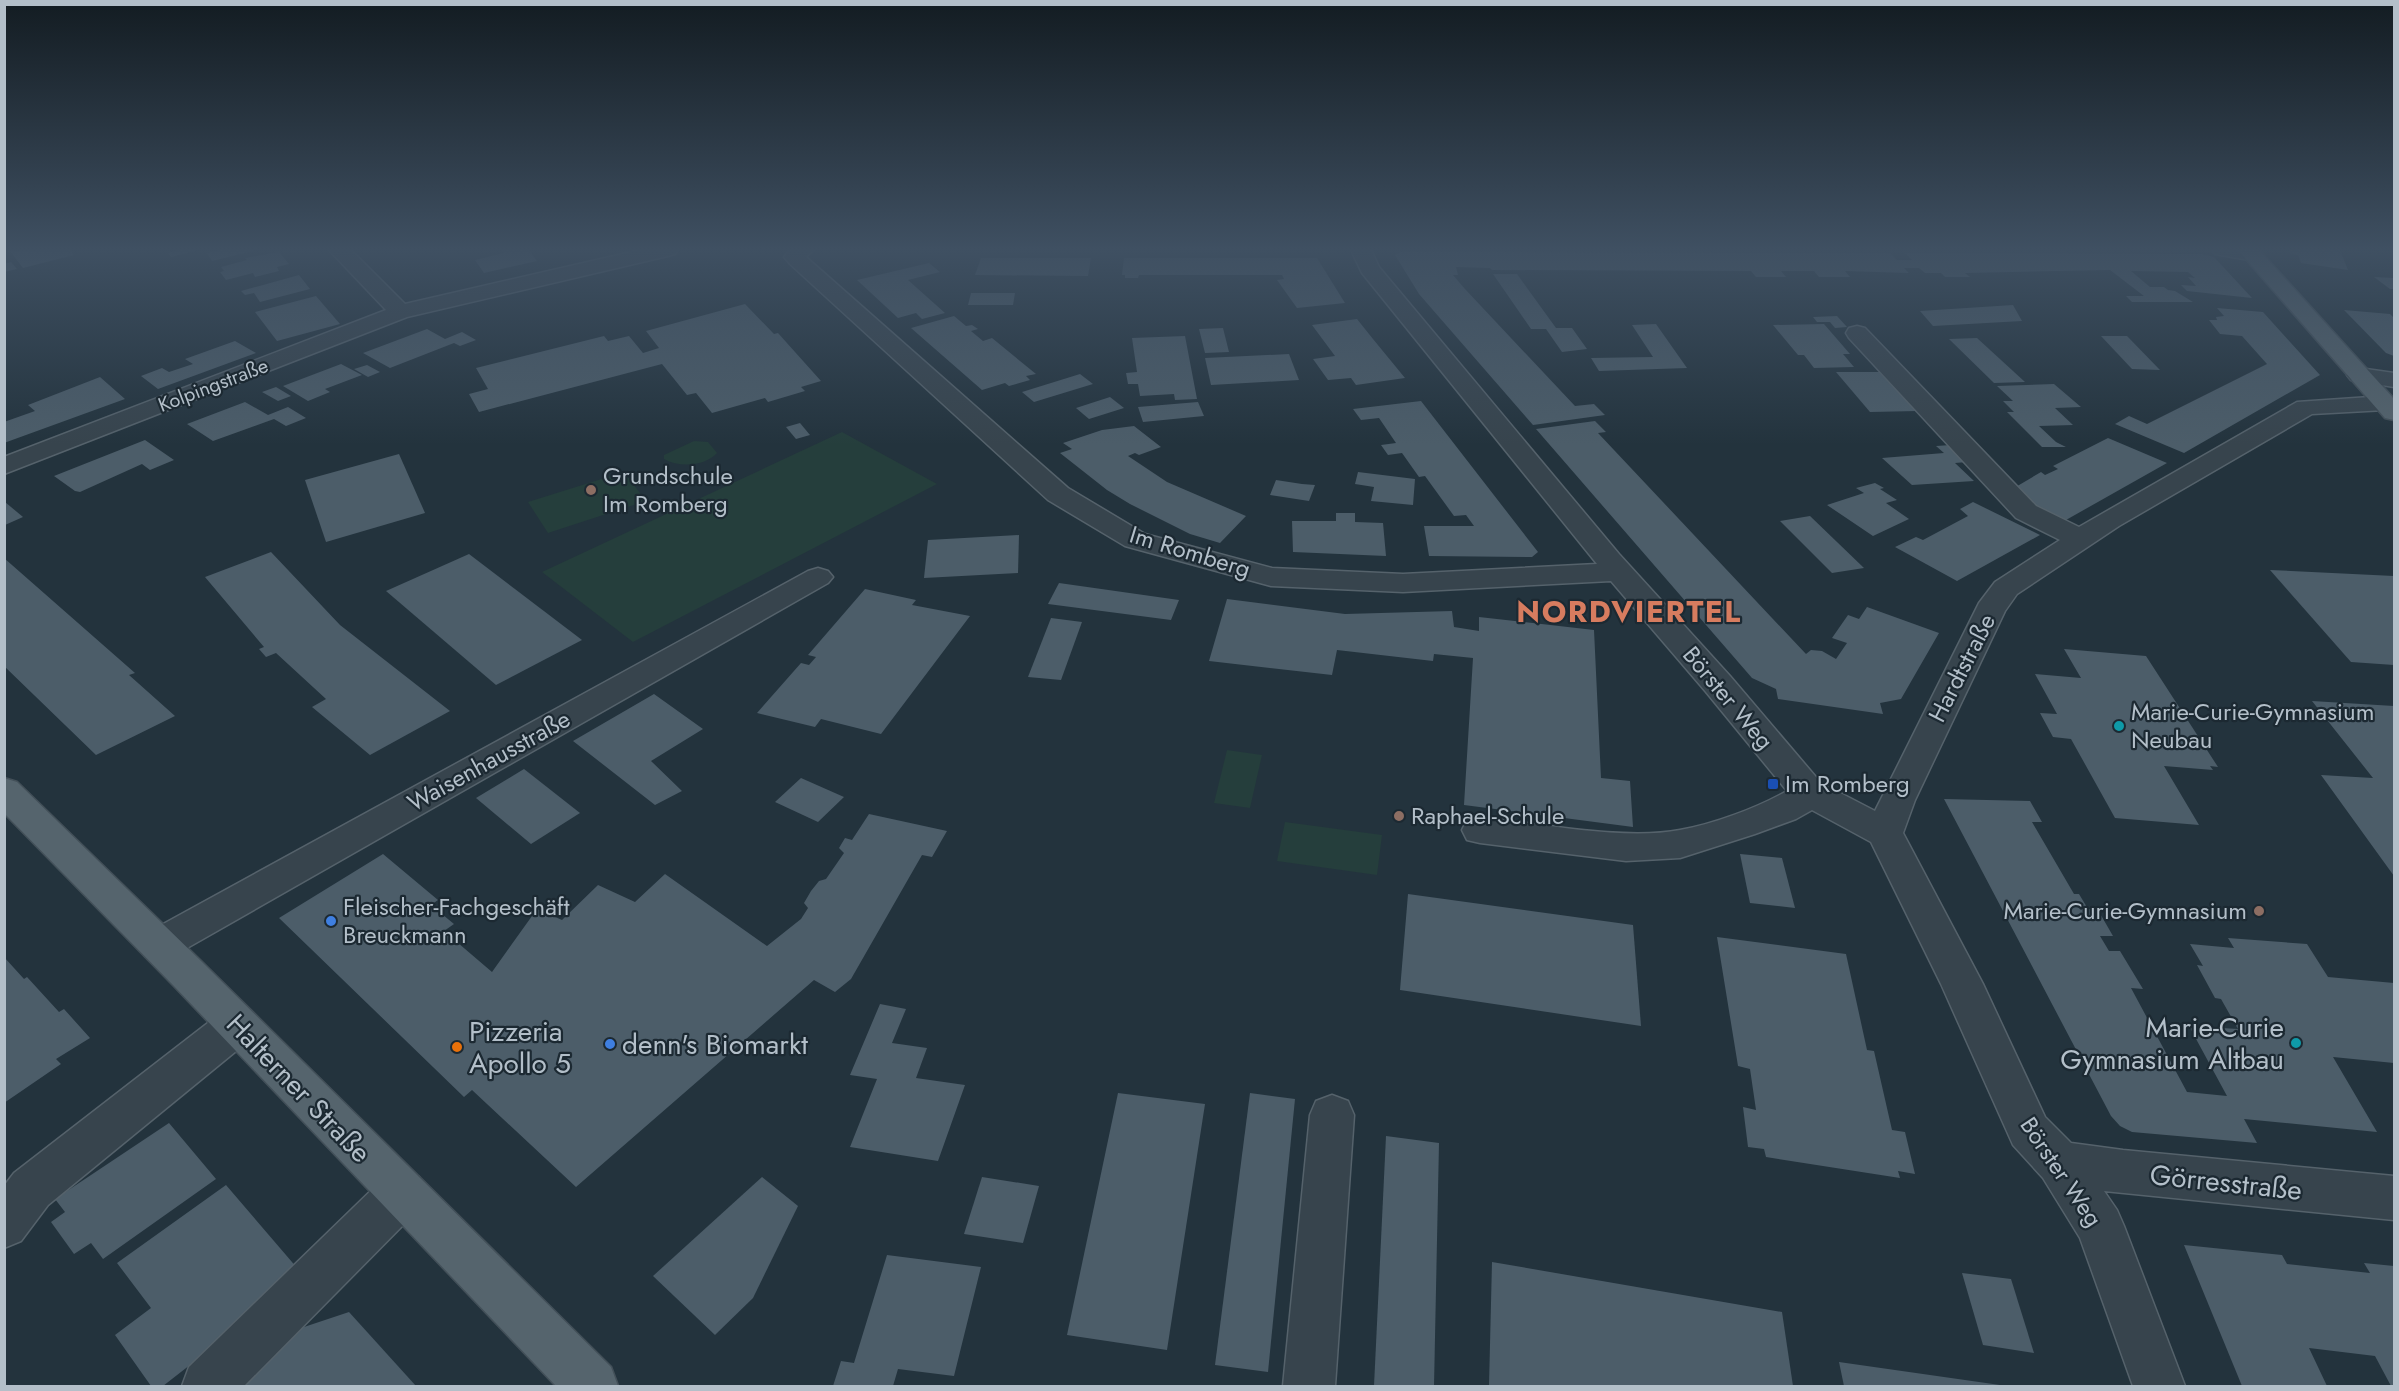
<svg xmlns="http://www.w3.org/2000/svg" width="2399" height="1391" font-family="Jost,sans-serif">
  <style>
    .green { fill: #253e3c }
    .building { fill: #4c5d69 }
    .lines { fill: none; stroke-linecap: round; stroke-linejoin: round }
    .minor-casing { stroke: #55626b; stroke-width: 3 }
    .major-casing { stroke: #435059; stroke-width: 3 }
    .minor { fill: #37444d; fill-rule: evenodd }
    .major { fill: #55646d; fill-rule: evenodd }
    .education-dot { fill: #8d6e63; stroke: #1c2932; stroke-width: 2 }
    .culture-dot { fill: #0f9aa8; stroke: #1c2932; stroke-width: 2 }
    .transit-dot { fill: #1a4fb4; stroke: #1c2932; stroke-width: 2 }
    .shop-dot { fill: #3f7fe0; stroke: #1c2932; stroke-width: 2 }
    .food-dot { fill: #e8710a; stroke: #1c2932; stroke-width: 2 }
    .labels { text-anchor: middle; stroke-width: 4.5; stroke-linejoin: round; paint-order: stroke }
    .far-street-label { font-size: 20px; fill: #b3bfc9; stroke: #1c2932 }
    .poi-label { font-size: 24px; fill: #b3bfc9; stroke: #1c2932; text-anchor: start }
    .street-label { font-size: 24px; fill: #b3bfc9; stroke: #1c2932 }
    .near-poi-label { font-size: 28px; fill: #b3bfc9; stroke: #1c2932; text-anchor: start }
    .near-street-label { font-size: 28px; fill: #b3bfc9; stroke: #1c2932 }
    .district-label { font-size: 30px; font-weight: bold; letter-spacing: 1.5px; fill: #d77c5f; stroke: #1c2932 }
  </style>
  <rect width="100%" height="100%" fill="#23333d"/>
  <!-- green -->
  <g class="green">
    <polygon points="842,432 937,484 633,642 542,572"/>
    <path d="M 694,441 L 708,442 L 717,453 C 705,466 680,468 664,459 L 664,455 Z"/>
    <polygon points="624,472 646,501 548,533 528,502"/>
    <polygon points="1227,750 1262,755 1250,808 1214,803"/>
    <polygon points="1285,822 1382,835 1377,875 1277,861"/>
  </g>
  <!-- building -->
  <g class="building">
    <polygon points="70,250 74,255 23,268 10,251"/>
    <polygon points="179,250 195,250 195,251 171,257 168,253"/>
    <polygon points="220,250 252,250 253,251 212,261 207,253"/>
    <polygon points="501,250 529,250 537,261 484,273 475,260 504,253"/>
    <polygon points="2289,250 2340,250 2348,270 2301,263 2298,255 2290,254"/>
    <polygon points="279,252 289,264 277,267 279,271 255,277 253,273 226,280 220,272 224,271 221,267 247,260 245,258"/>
    <polygon points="1401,252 1890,253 1897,260 1912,260 1905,253 2202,254 2214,257 2252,298 2187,291 2181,285 2196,286 2188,277 2195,278 2188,272 2131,271 2150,287 2164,287 2168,290 2175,291 2193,302 2132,302 2126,296 2144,296 2110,270 1965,273 1970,277 1945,277 1941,273 1925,273 1919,268 1904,268 1909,273 1845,271 1850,277 1819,277 1814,271 1781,271 1786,277 1756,277 1751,271 1492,270 1490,268 1456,267 1458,275 1453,275 1465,289 1575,406 1594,404 1605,415 1533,425 1419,294 1395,255"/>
    <polygon points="981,258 1091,258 1088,276 975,275"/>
    <polygon points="1124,258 1317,258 1345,303 1297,308 1277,280 1284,279 1282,275 1139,275 1138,278 1125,278 1125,275 1122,275"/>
    <polygon points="11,262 17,269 4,272 4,264"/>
    <polygon points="929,263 940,272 908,280 945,313 922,319 916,313 898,318 857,280"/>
    <polygon points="1493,274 1517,274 1556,328 1572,328 1587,349 1562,352 1546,329 1531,329"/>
    <polygon points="299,275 310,289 260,302 254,293 245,295 241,291"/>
    <polygon points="2374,277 2394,278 2394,289 2390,289"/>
    <polygon points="971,293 1015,293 1013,305 968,305"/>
    <polygon points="316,296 340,324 277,341 255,312"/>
    <polygon points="745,304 774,334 778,333 821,381 801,387 805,391 768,402 765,398 712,413 696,393 687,395 662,364 479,412 469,394 488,389 476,368 604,336 608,341 629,336 643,353 659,348 646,331"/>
    <polygon points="2013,305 2022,321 1933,326 1920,311"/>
    <polygon points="2217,308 2263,312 2320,375 2184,453 2115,424 2129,416 2147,424 2267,364 2242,336 2220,334 2209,320 2217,320 2216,317 2224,316"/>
    <polygon points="2344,310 2390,314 2394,318 2394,356 2386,353"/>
    <polygon points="954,316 966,326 972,325 978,329 971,331 983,341 992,338 1036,374 1026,376 1030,380 1009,386 1005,383 982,390 911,328"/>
    <polygon points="1837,316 1847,327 1835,328 1830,322 1817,322 1813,317"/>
    <polygon points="1357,319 1373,339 1405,378 1356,385 1351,378 1328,380 1313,359 1335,356 1312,325"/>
    <polygon points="1656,324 1687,368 1599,371 1591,358 1653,357 1632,325"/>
    <polygon points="1824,324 1850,354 1843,354 1854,367 1814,368 1804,355 1798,355 1773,325"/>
    <polygon points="1223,328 1229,352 1205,353 1199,329"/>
    <polygon points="427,329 445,339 462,332 476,340 460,346 454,343 390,368 363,353"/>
    <polygon points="1185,336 1197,399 1175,400 1174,394 1140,396 1138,384 1128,384 1126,373 1137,372 1132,338"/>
    <polygon points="2101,336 2127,336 2160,370 2132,369"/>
    <polygon points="1977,338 2025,382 1994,383 1949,339"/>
    <polygon points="235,341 256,353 158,389 141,376 162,368 169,372 193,364 185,359"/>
    <polygon points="1289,354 1299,380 1211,385 1205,358"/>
    <polygon points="341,364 362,375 325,389 330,392 308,401 283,386"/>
    <polygon points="367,365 380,372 368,377 354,369"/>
    <polygon points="1836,372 1882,372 1918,411 1870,412"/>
    <polygon points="1080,374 1093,384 1034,402 1022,392"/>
    <polygon points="100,377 125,399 4,443 4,422 35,411 28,405"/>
    <polygon points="2054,384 2081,407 2055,408 2073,425 2039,426 2056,442 2066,447 2042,447 2007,412 2014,412 2003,401 2013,401 1997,386"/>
    <polygon points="276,387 291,396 278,401 262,392"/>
    <polygon points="1110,397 1124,408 1089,419 1076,408"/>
    <polygon points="1421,401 1538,552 1532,557 1429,556 1424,526 1474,526 1466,515 1454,516 1425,476 1419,477 1402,453 1388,455 1381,445 1396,443 1379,418 1361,420 1353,409"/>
    <polygon points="245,402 268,415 288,407 306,418 286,426 274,419 213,441 187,424"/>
    <polygon points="1198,402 1204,416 1143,422 1138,407"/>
    <polygon points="1595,421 1606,432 1598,433 1806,654 1811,650 1822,651 1836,659 1847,643 1832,638 1848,615 1859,619 1867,607 1939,633 1901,699 1880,703 1883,714 1778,699 1776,689 1752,678 1536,429"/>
    <polygon points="800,423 810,435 796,439 786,427"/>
    <polygon points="1134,426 1161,447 1139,455 1135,453 1128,456 1167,482 1246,516 1220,543 1190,534 1130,504 1107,490 1060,453 1072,449 1063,443 1102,430"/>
    <polygon points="2108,438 2167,463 2066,520 2025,501 2014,488 2041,472 2045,475 2058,469 2053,466"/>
    <polygon points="145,440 174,460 150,470 142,464 80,492 75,491 54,476"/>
    <polygon points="1951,445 1967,462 1955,463 1974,481 1912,485 1882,458 1944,453 1936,446"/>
    <polygon points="399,454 425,513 326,542 305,480"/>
    <polygon points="1358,472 1415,479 1413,505 1371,501 1374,487 1355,484"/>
    <polygon points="1276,480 1302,484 1315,485 1309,501 1270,495"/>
    <polygon points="1875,483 1884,488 1880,489 1897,500 1886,503 1909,519 1873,536 1827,505 1864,493 1856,488"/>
    <polygon points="5,502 23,517 5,525"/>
    <polygon points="1973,502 2040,535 1957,581 1895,547 1916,537 1923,540 1968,516 1960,509"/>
    <polygon points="1336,513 1355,513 1355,522 1383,523 1386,556 1293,552 1292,521 1336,521"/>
    <polygon points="1810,516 1864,568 1832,573 1780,521"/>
    <polygon points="1019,535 1018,573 924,578 928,540"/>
    <polygon points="271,552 340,625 450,711 370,755 312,707 326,699 276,653 266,657 259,649 264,647 205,577"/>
    <polygon points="469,554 582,640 496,685 386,591"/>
    <polygon points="4,558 135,673 129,675 175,716 96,755 4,666"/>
    <polygon points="2270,570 2394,576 2394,665 2351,662"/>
    <polygon points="1059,583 1179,600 1171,620 1048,604"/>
    <polygon points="865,589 916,600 912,605 970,616 881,734 821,719 815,727 757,713 801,663 809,665 816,657 808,655"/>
    <polygon points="1227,599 1345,614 1452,611 1454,627 1479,631 1479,617 1594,630 1601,778 1630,781 1633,827 1464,805 1473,658 1434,654 1433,661 1337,650 1332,675 1209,661"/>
    <polygon points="1051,618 1082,622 1061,680 1028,677"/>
    <polygon points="2064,649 2146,656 2218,767 2210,766 2213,770 2164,766 2199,825 2115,818 2071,739 2053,737 2040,713 2057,714 2035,674 2081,678"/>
    <polygon points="654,694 703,729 651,761 682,791 655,805 573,741"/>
    <polygon points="2312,701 2394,706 2394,876 2321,775 2373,778"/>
    <polygon points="524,769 580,813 531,844 476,798"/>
    <polygon points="801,778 844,797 818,822 775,802"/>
    <polygon points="1944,799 2030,801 2042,822 2032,822 2074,894 2079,894 2088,909 2098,910 2113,936 2100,936 2109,951 2120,951 2143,989 2131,988 2187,1092 2227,1096 2189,1026 2238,1029 2221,999 2215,998 2197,965 2203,966 2190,944 2234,948 2228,938 2307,944 2328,977 2394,983 2394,1063 2333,1057 2377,1132 2244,1119 2257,1143 2132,1132 2120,1126 2111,1116"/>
    <polygon points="869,814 947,831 932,857 922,855 851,979 835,992 814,980 576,1187 472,1090 464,1097 279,918 383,854 438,900 431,905 454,924 444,931 492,972 537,909 562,920 598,885 635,902 665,874 767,946 801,919 808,908 804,903 811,891 819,881 826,879 844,853 839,848 845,838 852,840"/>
    <polygon points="1740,854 1782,858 1795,908 1750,903"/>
    <polygon points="1408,894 1633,925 1641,1026 1400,990"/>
    <polygon points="1717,937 1846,954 1867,1050 1874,1051 1892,1130 1905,1132 1915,1174 1898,1171 1900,1178 1766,1157 1764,1149 1748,1147 1743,1107 1756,1110 1750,1069 1738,1066"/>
    <polygon points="4,957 24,979 27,977 59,1012 64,1009 90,1038 56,1059 61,1064 4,1103"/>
    <polygon points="880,1004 906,1009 892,1043 927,1048 916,1078 965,1085 938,1161 850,1147 877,1079 850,1075"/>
    <polygon points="1118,1093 1205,1104 1167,1350 1067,1335"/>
    <polygon points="1250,1093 1295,1099 1268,1372 1215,1365"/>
    <polygon points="169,1123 216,1179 103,1259 91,1243 74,1254 51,1222 65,1212 55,1199"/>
    <polygon points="1386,1136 1439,1143 1434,1386 1374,1386"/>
    <polygon points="762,1177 798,1206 753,1298 715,1335 653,1276"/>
    <polygon points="982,1177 1039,1186 1023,1243 964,1234"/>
    <polygon points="226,1185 304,1276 163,1386 151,1386 115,1335 151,1308 117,1263"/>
    <polygon points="2184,1245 2282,1255 2287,1264 2370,1273 2364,1263 2394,1266 2394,1386 2391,1386 2375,1356 2309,1348 2327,1386 2242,1386"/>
    <polygon points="887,1255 981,1267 954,1376 898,1369 893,1386 833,1386 841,1361 854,1363"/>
    <polygon points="1492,1262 1782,1312 1793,1386 1489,1386"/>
    <polygon points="1962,1273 2011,1279 2034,1353 1983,1345"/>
    <polygon points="349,1312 416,1386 217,1386 280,1335"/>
    <polygon points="1839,1362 2000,1385 2000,1386 1844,1386"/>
  </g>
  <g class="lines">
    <defs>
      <g id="minor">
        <polygon points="329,250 351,250 405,304 640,250 678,250 675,254 668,256 407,317 4,474 4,457 386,310"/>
        <path d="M 790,250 L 813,250 L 806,257 L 1068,488 L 1145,534 L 1272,568 L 1403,574 L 1597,564 L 1362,273 L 1351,250 L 1371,250 L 1379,267 L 1619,554 L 1730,676 L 1821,783 L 1875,811 L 1979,603 L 1995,582 L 2060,540 L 2016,518 L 1849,338 L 1846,333 L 1849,328 L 1857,326 L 1865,328 L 2036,506 L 2079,527 L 2297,402 L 2385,396 L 2394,398 L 2394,408 L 2385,410 L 2312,414 L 2119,526 L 2017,594 L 2005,611 L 1915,800 L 1903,833 L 1983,984 L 2045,1117 L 2071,1143 L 2123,1150 L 2394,1176 L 2394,1220 L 2104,1191 L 2117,1210 L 2124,1226 L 2185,1386 L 2133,1386 L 2080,1238 L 2043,1178 L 2013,1145 L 1941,984 L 1871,842 L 1812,810 L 1796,819 L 1755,834 L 1680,858 L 1626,861 L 1480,843 L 1467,840 L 1462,830 L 1467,820 L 1480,817 C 1539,823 1623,841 1680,830 C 1714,824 1757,808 1787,791 L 1706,692 L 1611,581 L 1403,592 L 1271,586 L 1125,546 L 1048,500 L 790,264 L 784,257 Z"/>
        <polygon points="2212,250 2257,250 2259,254 2256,258 2249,260 2215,254"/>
        <polygon points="2359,368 2394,373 2394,387 2351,380 2347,375 2351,370"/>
        <polygon points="818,568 828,571 833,577 828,583 173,956 159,961 145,956 139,945 145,934 808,571"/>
        <polygon points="237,1007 252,1012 258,1025 252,1038 48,1205 21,1241 4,1248 4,1186 14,1173 222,1012"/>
        <polygon points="1332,1095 1348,1101 1354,1115 1335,1386 1283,1386 1310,1115 1316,1101"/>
        <polygon points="402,1171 419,1177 426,1193 419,1209 244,1386 182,1386 189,1367 385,1177"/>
      </g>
      <g id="major">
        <polygon points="2238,250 2259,250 2394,399 2394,420 2385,418"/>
        <polygon points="4,778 17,782 201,961 611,1367 618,1386 556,1386 173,985 4,813"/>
      </g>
    </defs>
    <!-- minor casing -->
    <use href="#minor" class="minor-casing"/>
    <!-- major casing -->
    <use href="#major" class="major-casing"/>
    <!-- minor -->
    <use href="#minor" class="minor"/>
    <!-- major -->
    <use href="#major" class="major"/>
  </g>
  <!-- sky -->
  <linearGradient id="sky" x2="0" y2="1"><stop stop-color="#131c22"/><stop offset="0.56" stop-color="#3f5062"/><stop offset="1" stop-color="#3f5062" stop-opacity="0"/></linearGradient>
  <rect width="2399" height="445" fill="url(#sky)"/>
  <!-- markers -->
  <g class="education-dot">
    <circle cx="591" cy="490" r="6"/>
    <circle cx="1399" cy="816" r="6"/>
    <circle cx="2259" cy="911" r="6"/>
  </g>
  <g class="culture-dot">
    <circle cx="2119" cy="726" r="6"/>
    <circle cx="2296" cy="1043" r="6"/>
  </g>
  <rect class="transit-dot" x="1767" y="778" width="12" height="12" rx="3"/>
  <g class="shop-dot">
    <circle cx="331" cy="921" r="6"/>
    <circle cx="610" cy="1044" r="6"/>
  </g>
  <circle class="food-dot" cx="457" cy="1047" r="6"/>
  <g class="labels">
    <!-- far-street labels -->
    <g class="far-street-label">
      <text transform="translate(213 385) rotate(-21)" y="7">Kolpingstraße</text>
    </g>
    <!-- poi labels -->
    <g class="poi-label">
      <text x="603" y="484">Grundschule<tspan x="603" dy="28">Im Romberg</tspan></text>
      <text x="2131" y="720">Marie-Curie-Gymnasium<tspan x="2131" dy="28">Neubau</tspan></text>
      <text x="1785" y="792">Im Romberg</text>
      <text x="1411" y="824">Raphael-Schule</text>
      <text x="343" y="915">Fleischer-Fachgeschäft<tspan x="343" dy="28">Breuckmann</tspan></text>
      <text x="2247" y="919" text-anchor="end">Marie-Curie-Gymnasium</text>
    </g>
    <!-- street labels -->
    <g class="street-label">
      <text transform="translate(1190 552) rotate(17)" y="8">Im Romberg</text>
      <text transform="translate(1962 668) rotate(-63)" y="8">Hardtstraße</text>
      <text transform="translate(1728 698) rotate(50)" y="8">Börster Weg</text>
      <text transform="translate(489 761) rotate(-29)" y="8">Waisenhausstraße</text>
      <text transform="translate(2061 1172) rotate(56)" y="8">Börster Weg</text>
    </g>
    <!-- near-poi labels -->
    <g class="near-poi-label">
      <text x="2284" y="1037" text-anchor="end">Marie-Curie<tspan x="2284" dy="32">Gymnasium Altbau</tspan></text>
      <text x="469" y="1041">Pizzeria<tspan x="469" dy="32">Apollo 5</tspan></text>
      <text x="622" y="1054">denn's Biomarkt</text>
    </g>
    <!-- near-street labels -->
    <g class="near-street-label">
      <text transform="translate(299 1088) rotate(46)" y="10">Halterner Straße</text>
      <text transform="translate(2226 1182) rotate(6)" y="10">Görresstraße</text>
    </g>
    <!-- district labels -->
    <g class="district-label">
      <text x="1629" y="622">NORDVIERTEL</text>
    </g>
  </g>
  <!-- border -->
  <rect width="2399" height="1391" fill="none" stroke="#b3bfc9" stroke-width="12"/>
</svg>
